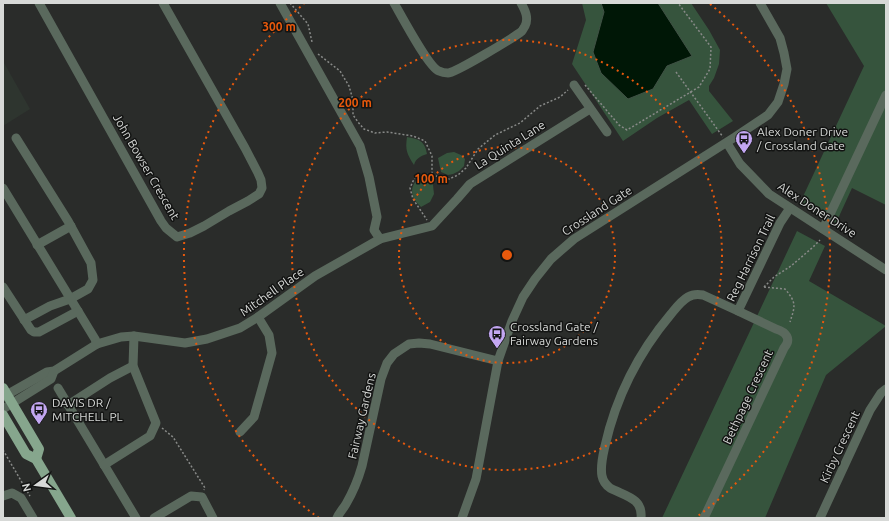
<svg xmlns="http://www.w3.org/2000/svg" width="889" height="521" font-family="Ubuntu,sans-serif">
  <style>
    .built { fill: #2e352f }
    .green { fill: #36543d }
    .water { fill: #001706; stroke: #405145 }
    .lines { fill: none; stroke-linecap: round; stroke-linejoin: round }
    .path { stroke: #888a88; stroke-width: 1.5; stroke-dasharray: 2 2; stroke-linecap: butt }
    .minor { stroke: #5a695d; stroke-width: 9 }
    .major { stroke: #86a68d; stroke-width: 10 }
    .ring { fill: none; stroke: #e8590c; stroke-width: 2; stroke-dasharray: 2 4 }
    .labels { text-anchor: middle; stroke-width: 3; stroke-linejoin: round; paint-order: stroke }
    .poi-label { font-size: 12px; fill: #d7d9d7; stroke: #131413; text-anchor: start }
    .street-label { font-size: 12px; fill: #d7d9d7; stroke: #131413 }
    .centre { fill: #e8590c; stroke: #131413; stroke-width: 2 }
    .ring-label { font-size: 12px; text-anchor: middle; font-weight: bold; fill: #e8590c; stroke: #131413; stroke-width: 3; stroke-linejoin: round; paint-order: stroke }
  </style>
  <rect width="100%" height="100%" fill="#2a2c2a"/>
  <!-- built -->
  <polygon class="built" points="3,61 30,109 3,126"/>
  <!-- green -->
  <g class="green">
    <polygon points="582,3 691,3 709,30 720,50 719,64 714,78 709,86 709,91 733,121 712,134 689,100 657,118 623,141 572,64 586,20"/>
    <polygon points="826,3 886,3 886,205 852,188 836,223 820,215 800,203 864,66"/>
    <path d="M 407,137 C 419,139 425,141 427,154 C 421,156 416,158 414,165 C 407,154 405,150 407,137 Z"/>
    <polygon points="454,152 461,155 465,159 464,166 459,171 453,174 448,175 441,172 438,158 447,153"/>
    <path d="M 425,175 L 430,179 L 433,185 L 434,194 L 430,202 L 421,207 C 419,205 416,202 414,199 C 409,189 414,179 425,175 Z"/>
    <polygon points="797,231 825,246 809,281 886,326 826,375 765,518 662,518"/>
  </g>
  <!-- water -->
  <polygon class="water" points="601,3 658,3 692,56 667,66 653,89 628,99 601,73 593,52 604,12"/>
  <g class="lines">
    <!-- path -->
    <g class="path">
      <polyline points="290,3 308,24 312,42"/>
      <polyline points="318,54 340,71 349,86 353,100 353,115 358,122 364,129 375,133 387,132 413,136 425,141 432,156 432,175 423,174 414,179 410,188 413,199 427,220"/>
      <polyline points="676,72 723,137"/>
      <polyline points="585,85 619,125 627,130 699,87 710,69 711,47 678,3"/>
      <polyline points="432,175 449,179 458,175 466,168 478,149 495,135 520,123 540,106 560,97 568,90"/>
      <polyline points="764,287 774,277 791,266 812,248 820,240"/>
      <path d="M 764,287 L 785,289 C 797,303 795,306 790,322"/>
      <polyline points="162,428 173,437 205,488 204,490"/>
      <polyline points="3,450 30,496"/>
    </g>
    <!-- minor -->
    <g class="minor">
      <polyline points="39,3 161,221 166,228 177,237 190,233 204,226 229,211 248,201 259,194 262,188 261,180 258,173 245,148 163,3"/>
      <polyline points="280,3 360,146 369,177 377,217 374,230 380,239"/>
      <path d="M 394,3 C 401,15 429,68 439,71 C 441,72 445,73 448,73 C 455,73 515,37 522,31 C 522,31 525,26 525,26 C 529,18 525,10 521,3"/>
      <polyline points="574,85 607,132"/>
      <polyline points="16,138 68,221 91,263 93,280 88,289 70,299 50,306 24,320"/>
      <polyline points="727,143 740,164 769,194 886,270"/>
      <polyline points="3,188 95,339 97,344"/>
      <polyline points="823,229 886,95"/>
      <polyline points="37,245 71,226"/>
      <polyline points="3,287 31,330 34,332 39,332 78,311"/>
      <polyline points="58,388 136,518"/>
      <polyline points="3,397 47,372 54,371 97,344 121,337 134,336 185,343 207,339 240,328 258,317 315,276 380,239 432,226 457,199 470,184 590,109"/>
      <polyline points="68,405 110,378 133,366"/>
      <polyline points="3,409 51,379 54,371"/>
      <polyline points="240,432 254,417 272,353 269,335 258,317"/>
      <polyline points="104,465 150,436 156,423 133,366 134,336"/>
      <polyline points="3,496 12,493 21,498 33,518"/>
      <polyline points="154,518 191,496 202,497 213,518"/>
      <path d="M 337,518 C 339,513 343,509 346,504 C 353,492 358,480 362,466 L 381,379 L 387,363 L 394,354 L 409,344 L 419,343 L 430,344 L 498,361"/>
      <polyline points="462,518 476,479 498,361 512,321 523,297 535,279 551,259 574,239 735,137 768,115 778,102 784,84 787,69 784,53 780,38 760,3"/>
      <path d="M 641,518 C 643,498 625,496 610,488 C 606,485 603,481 602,476 C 600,466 603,455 605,446 C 616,397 639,352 671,314 C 676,308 681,301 688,297 C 693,294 698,294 703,295 L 738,311 L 780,223 L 790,208"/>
      <path d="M 704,518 L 784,348 C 792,339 786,332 776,329 L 738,311"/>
      <polyline points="820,518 870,410 881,393 886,389"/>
    </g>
    <!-- major -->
    <g class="major">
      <polyline points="3,388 39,449 36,459"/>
      <polyline points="3,415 26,454 36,459 71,518"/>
    </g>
  </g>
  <!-- distance rings -->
  <g class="ring">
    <circle cx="507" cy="255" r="108"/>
    <circle cx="507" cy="255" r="215"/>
    <path d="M319 518A323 323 0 0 1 304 4M710 4A323 323 0 0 1 695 518"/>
  </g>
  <!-- icons -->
  <defs>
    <symbol id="bus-pin" viewBox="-11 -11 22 30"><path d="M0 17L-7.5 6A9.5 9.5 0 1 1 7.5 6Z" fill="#c3a7f2" stroke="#131413"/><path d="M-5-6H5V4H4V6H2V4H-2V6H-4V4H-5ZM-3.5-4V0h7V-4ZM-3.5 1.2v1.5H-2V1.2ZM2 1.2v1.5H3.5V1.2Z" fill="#111"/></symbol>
  </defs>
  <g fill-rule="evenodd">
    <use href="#bus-pin" x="734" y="129" width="20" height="27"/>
    <use href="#bus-pin" x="487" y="324" width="20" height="27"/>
    <use href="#bus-pin" x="29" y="400" width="20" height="27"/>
  </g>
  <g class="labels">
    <!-- poi labels -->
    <g class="poi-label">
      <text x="757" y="136">Alex Doner Drive<tspan x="757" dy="14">/ Crossland Gate</tspan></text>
      <text x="510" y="331">Crossland Gate /<tspan x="510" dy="14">Fairway Gardens</tspan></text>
      <text x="52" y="407">DAVIS DR /<tspan x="52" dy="14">MITCHELL PL</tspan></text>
    </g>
    <!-- street labels -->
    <g class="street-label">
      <text transform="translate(510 145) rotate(-32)" y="4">La Quinta Lane</text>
      <text transform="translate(146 167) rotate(60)" y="4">John Bowser Crescent</text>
      <text transform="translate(817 210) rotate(33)" y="4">Alex Doner Drive</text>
      <text transform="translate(597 211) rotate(-33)" y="4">Crossland Gate</text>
      <text transform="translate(751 258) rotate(-64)" y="4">Reg Harrison Trail</text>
      <text transform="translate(272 292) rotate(-35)" y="4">Mitchell Place</text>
      <text transform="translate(748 397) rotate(-65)" y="4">Bethpage Crescent</text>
      <text transform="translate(362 416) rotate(-77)" y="4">Fairway Gardens</text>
      <text transform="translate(840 447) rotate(-65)" y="4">Kirby Crescent</text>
    </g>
  </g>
  <circle cx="507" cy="255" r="6" class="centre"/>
  <g class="ring-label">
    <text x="279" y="31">300 m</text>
    <text x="355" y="107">200 m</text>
    <text x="431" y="183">100 m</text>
  </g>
  <!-- border -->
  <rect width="889" height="521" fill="none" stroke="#d7d9d7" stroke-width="8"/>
  <!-- north arrow -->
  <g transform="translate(36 485) rotate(256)" stroke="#131413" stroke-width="3" paint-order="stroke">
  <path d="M0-3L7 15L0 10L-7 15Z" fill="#d7d9d7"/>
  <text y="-6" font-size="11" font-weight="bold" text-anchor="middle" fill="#d7d9d7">N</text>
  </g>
</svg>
